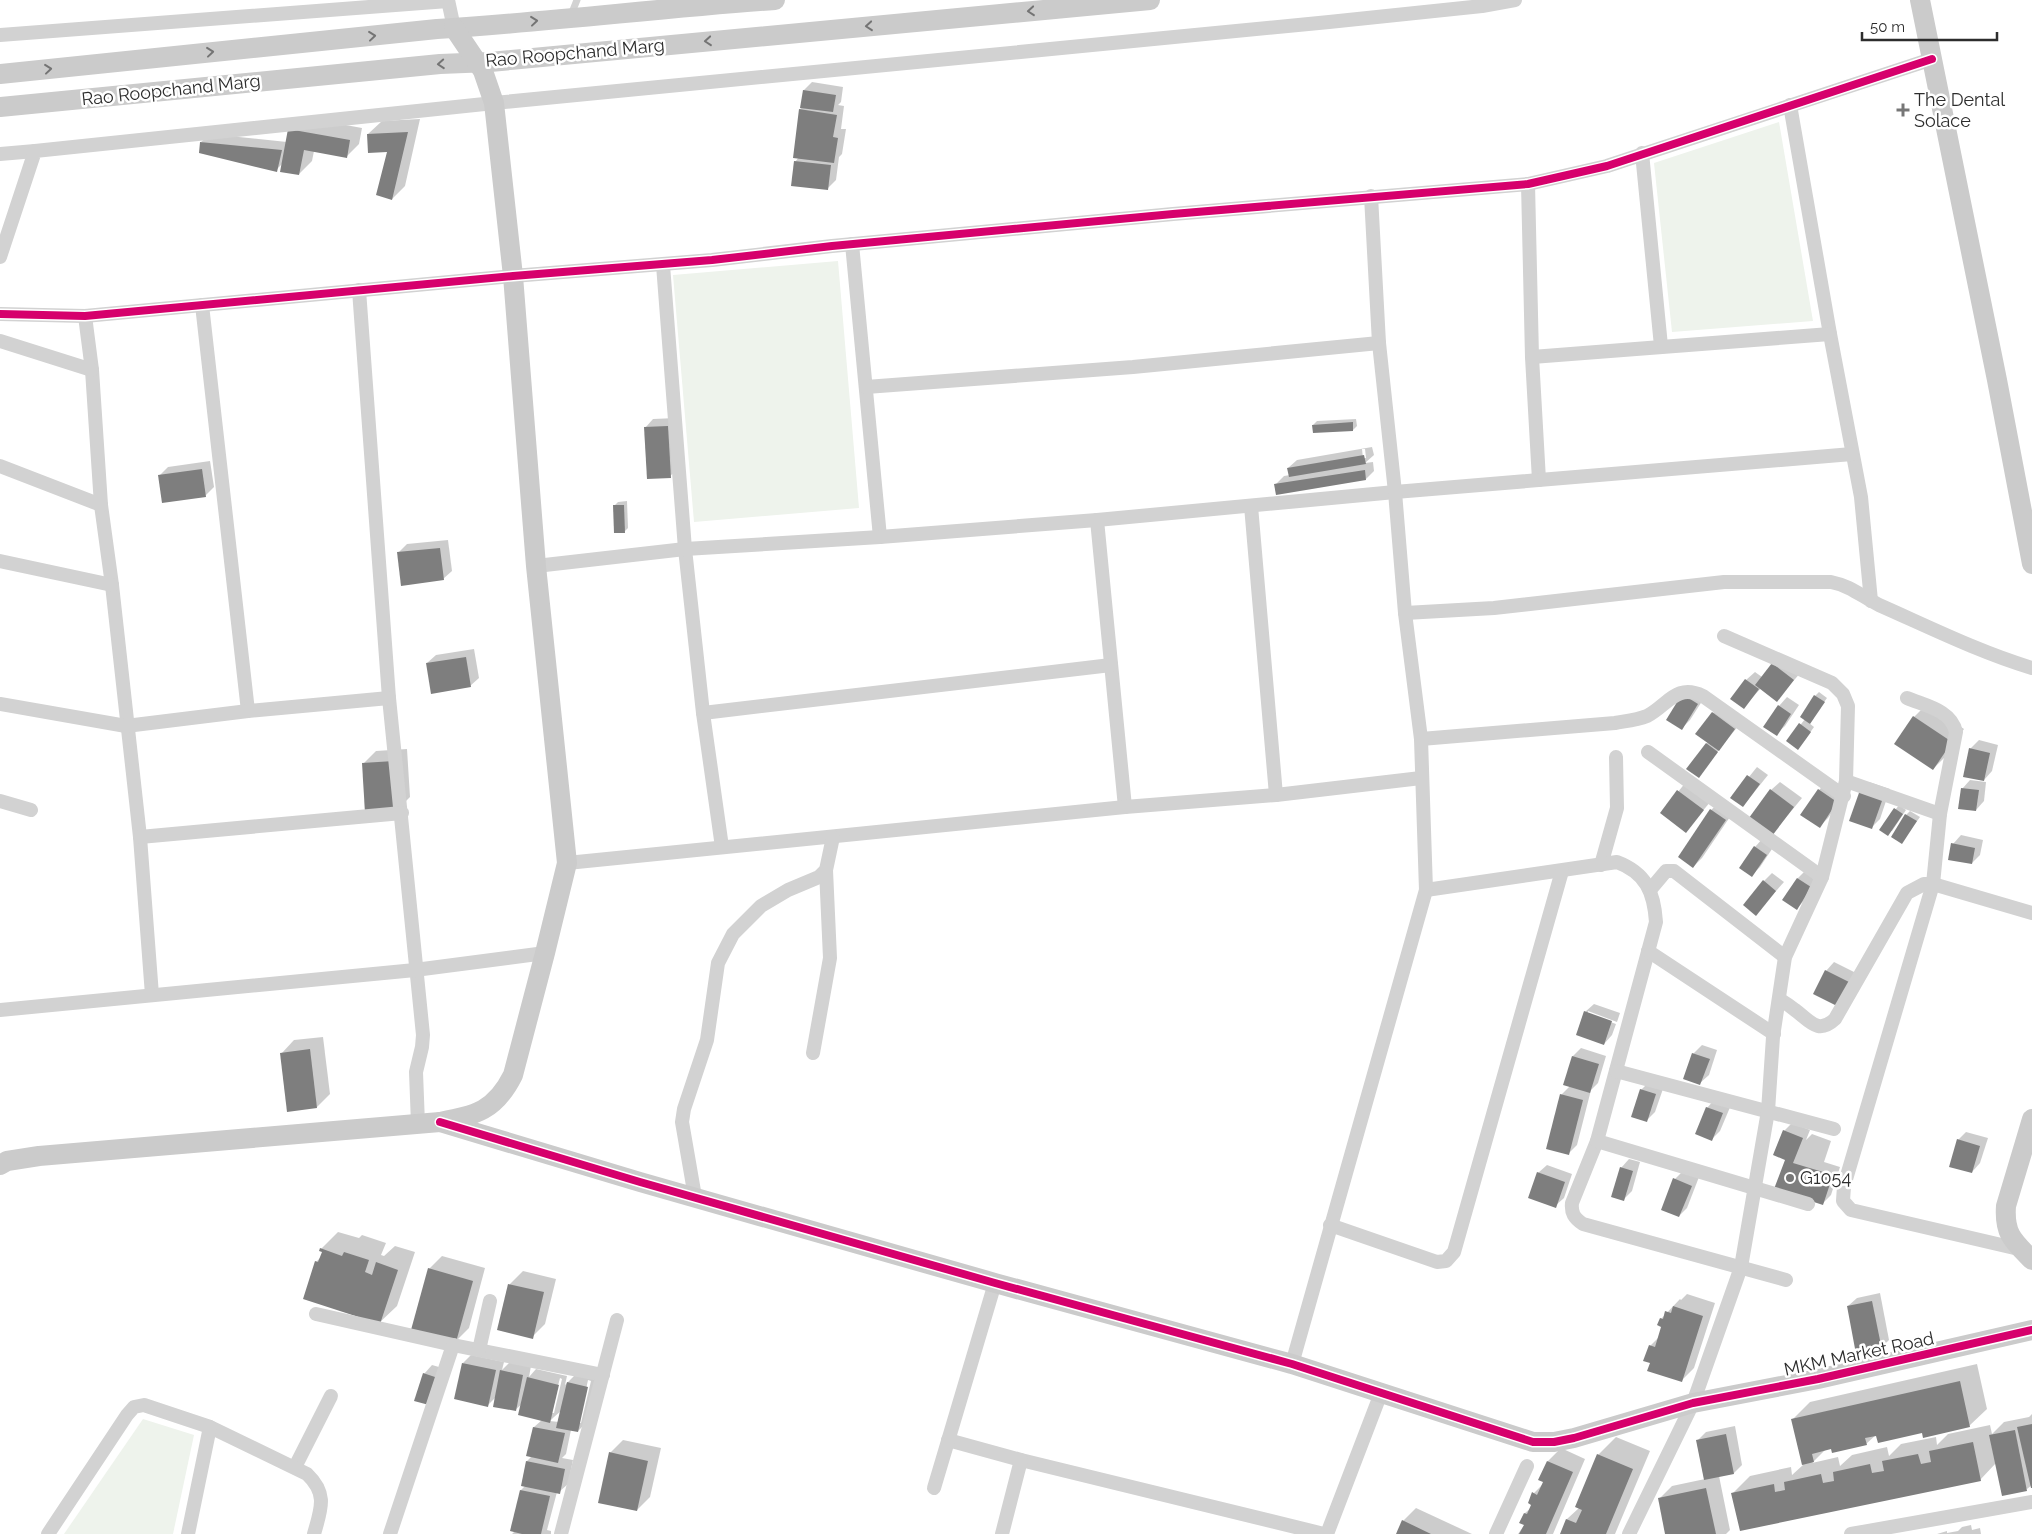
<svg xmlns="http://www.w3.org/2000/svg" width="2032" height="1534" font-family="Raleway,sans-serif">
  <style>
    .green { fill: #eef3ec }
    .shadow { fill: #0003; fill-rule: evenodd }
    .building { fill: #7e7e7e }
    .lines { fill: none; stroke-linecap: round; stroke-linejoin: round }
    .lane { stroke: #d2d2d2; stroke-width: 7 }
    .street { stroke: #d2d2d2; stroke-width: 14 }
    .secondary { stroke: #cbcbcb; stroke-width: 20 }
    .cycleway-casing { stroke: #fff; stroke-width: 11 }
    .cycleway { stroke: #d6006c; stroke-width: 8 }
    .oneway { stroke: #747474 }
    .poi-dot { fill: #767676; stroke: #fff; stroke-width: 2 }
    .labels { text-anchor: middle; stroke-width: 5; stroke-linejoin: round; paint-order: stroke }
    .street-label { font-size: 18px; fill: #2d2d2d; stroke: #fff }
    .poi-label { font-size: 18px; fill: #2d2d2d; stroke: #fff; text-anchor: start }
  </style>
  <rect width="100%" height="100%" fill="#fff"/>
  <!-- green -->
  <g class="green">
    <polygon points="1779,122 1813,321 1672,332 1654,163"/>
    <polygon points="838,261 859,508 694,522 673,275"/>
    <polygon points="143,1419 194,1435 173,1534 64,1534"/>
  </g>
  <!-- shadow -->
  <g class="shadow">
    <polygon points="812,82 843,87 841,102 838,105 844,106 841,129 846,129 842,154 839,157 836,180 828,188 795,162 799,157 800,109 803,107 804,90"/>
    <polygon points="302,117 362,128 359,144 346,157 314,151 312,161 299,174 283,163 276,170 201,142 210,134 287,142"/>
    <polygon points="420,119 405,186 392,199 388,151 368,134 382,121"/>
    <polygon points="676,418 679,468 670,476 645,428 653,419"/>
    <polygon points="1356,419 1357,426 1353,430 1313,425 1317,421"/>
    <path d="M 1372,447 L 1374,455 L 1365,463 L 1373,462 L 1374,471 L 1366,479 L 1275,485 L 1284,476 L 1290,475 L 1288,468 L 1297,460 ZM 1362,449 L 1365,449 L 1366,458 L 1363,458 Z"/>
    <polygon points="210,461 214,487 205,496 159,476 168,467"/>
    <polygon points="627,501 628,528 624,532 614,506 618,502"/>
    <polygon points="448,540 452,571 443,579 398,553 407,544"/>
    <polygon points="474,649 479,678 470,686 427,663 436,655"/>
    <polygon points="1773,664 1802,671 1777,700 1761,688 1744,707 1746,680 1755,672 1762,677"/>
    <polygon points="1819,692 1827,698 1809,723 1814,727 1802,744 1788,741 1805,719 1815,696"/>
    <polygon points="1683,695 1706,695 1690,720 1682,728"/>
    <polygon points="1787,697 1799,705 1785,726 1776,734 1779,706"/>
    <polygon points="1721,704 1743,720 1698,776 1688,768 1708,742 1713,713"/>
    <polygon points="1927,704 1964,729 1946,756 1933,769 1896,743 1914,717"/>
    <polygon points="1979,740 1998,745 1992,771 1984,780 1970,749"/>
    <polygon points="407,749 410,797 397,810 363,764 376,751"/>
    <polygon points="1757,767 1768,775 1743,806 1732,798"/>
    <polygon points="1970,780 1986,782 1984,801 1976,810 1962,789"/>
    <polygon points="1686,782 1711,801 1686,831 1661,813"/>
    <polygon points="1780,782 1802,798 1769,838 1771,790"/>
    <polygon points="1827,782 1845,793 1828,818 1819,827 1819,790"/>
    <polygon points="1869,782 1890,789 1880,819 1872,827"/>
    <polygon points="1720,802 1734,811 1702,858 1693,867 1679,857 1711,810"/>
    <polygon points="1899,805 1906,810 1892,831 1881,829"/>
    <polygon points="1910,811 1920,817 1902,842 1906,815"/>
    <polygon points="1961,835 1983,840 1980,855 1972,863 1953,844"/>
    <polygon points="1763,838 1774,846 1760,867 1752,875 1755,847"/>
    <polygon points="1806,870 1819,878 1805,900 1797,908 1784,900 1798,878"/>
    <polygon points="1772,873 1784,882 1756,914 1764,881"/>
    <polygon points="1834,962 1856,973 1845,996 1826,971"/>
    <polygon points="1594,1004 1620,1013 1617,1022 1588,1011 1588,1014 1616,1024 1612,1035 1604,1044 1585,1012"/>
    <polygon points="323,1037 330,1094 317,1107 288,1110 281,1054 294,1040"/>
    <polygon points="1702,1045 1717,1050 1709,1075 1700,1083 1693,1054"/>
    <polygon points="1581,1048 1606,1056 1598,1083 1591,1090 1577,1145 1569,1153 1561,1095 1570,1086 1573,1056"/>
    <polygon points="1650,1081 1664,1086 1655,1112 1647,1120 1641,1090"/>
    <polygon points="1715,1099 1731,1105 1720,1131 1712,1139 1707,1108"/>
    <polygon points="1792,1123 1810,1130 1806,1140 1812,1134 1831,1141 1824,1162 1840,1167 1831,1195 1822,1204 1786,1160 1784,1131"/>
    <polygon points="1966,1132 1988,1138 1980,1163 1972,1172 1958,1140"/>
    <polygon points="1629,1159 1640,1162 1632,1191 1624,1199 1621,1168"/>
    <polygon points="1547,1165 1572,1174 1564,1198 1555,1206 1538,1173"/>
    <polygon points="1683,1171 1699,1177 1687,1208 1679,1216 1675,1179"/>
    <polygon points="338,1232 359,1238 362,1235 386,1243 381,1255 384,1256 395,1246 415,1252 397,1306 379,1323 316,1262 321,1257 323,1251 321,1249"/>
    <polygon points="442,1256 485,1268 469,1328 456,1341 429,1269"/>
    <polygon points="523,1271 556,1279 545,1324 532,1337 499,1329 510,1284"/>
    <polygon points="1880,1293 1889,1340 1881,1348 1848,1306 1857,1298"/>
    <polygon points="1687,1294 1715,1303 1694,1368 1681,1381 1651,1362 1650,1346 1660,1336 1663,1326 1661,1319 1680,1299 1681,1300"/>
    <path d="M 471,1355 L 504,1362 L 502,1370 L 510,1362 L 531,1366 L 529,1377 L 536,1369 L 567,1376 L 565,1385 L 576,1374 L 596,1378 L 586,1423 L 578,1431 L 571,1430 L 566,1454 L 562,1458 L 573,1460 L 568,1484 L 559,1492 L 557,1492 L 547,1530 L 551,1531 L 551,1534 L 512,1534 L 515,1531 L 512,1530 L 521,1490 L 526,1485 L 527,1461 L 532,1456 L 534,1427 L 542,1420 L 522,1404 L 515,1410 L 496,1397 L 488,1405 L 463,1363 ZM 560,1378 L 562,1379 L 554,1413 L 551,1413 ZM 588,1380 L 591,1381 L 581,1423 L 579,1423 ZM 562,1410 L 559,1422 L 550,1421 L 554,1417 Z"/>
    <polygon points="1977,1364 1987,1409 1969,1426 1922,1432 1877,1434 1866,1444 1826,1449 1812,1463 1838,1457 1840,1466 1852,1455 1887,1447 1889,1456 1901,1444 1936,1437 1937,1445 1948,1434 1990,1425 1992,1434 2004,1422 2029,1417 2032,1414 2032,1485 2027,1489 1996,1463 1980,1480 1741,1530 1733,1493 1750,1476 1791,1467 1792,1475 1803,1465 1793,1419 1810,1402"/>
    <polygon points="432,1365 446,1369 429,1404 424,1374"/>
    <polygon points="1735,1426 1742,1465 1734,1473 1719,1476 1730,1530 1726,1534 1667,1534 1659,1499 1672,1486 1705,1479 1698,1440 1706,1432"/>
    <polygon points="1616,1437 1650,1451 1615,1534 1561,1534 1567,1519 1579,1508 1598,1455"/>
    <polygon points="623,1440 661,1448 650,1497 637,1510 610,1453"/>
    <polygon points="1561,1448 1585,1459 1553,1534 1518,1534 1525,1524 1525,1513 1532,1507 1534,1493 1544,1483 1548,1461"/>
    <polygon points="1416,1508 1472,1534 1397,1534 1403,1521"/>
    <polygon points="1971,1525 1972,1530 1980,1528 1981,1534 1937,1534 1947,1531 1947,1533 1958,1531 1962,1527"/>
  </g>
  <!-- building -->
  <g class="building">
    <polygon points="803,90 836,95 833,112 800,108"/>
    <polygon points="799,109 837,115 833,137 838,138 834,163 793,158"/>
    <polygon points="288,129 350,140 347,158 304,150 299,175 280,172"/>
    <polygon points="408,132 392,200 376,195 387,152 368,153 367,134"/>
    <polygon points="200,142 282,150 277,172 199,153"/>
    <polygon points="794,161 831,165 828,190 791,186"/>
    <polygon points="1353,422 1353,431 1313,433 1312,425"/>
    <polygon points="668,426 671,478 647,479 644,427"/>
    <polygon points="1364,455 1366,464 1289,477 1287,468"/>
    <polygon points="202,469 206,497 162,503 158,475"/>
    <polygon points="1365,470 1366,480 1276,495 1274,484"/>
    <polygon points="613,505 624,505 625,533 614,533"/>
    <polygon points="440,548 444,580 401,586 397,552"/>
    <polygon points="466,657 471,687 431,694 426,663"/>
    <polygon points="1772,663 1794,680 1777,702 1755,685"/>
    <polygon points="1745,679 1759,689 1744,709 1730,699"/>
    <polygon points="1682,694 1698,704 1682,730 1666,720"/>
    <polygon points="1814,695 1825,702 1810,724 1800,717"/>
    <polygon points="1778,705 1791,714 1777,736 1763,727"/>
    <polygon points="1712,712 1735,729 1719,751 1695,734"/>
    <polygon points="1913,716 1952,742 1933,770 1894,744"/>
    <polygon points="1799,723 1811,732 1798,750 1786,741"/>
    <polygon points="1706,743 1718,752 1699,778 1686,769"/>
    <polygon points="1969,748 1990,753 1984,781 1963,777"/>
    <polygon points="394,761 398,811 365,813 362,763"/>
    <polygon points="1747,775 1760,784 1743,807 1730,798"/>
    <polygon points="1961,788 1979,790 1976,811 1958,809"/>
    <polygon points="1770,789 1794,807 1769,840 1746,822"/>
    <polygon points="1818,789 1837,802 1820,828 1800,815"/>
    <polygon points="1677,790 1704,810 1686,833 1660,813"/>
    <polygon points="1860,790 1883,798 1872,829 1849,821"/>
    <polygon points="1894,808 1903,814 1888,836 1879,830"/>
    <polygon points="1710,809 1726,820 1693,868 1678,857"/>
    <polygon points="1905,814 1917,821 1902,844 1891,837"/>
    <polygon points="1951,843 1975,848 1972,864 1948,860"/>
    <polygon points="1754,846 1767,855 1752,877 1739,868"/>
    <polygon points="1797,878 1811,887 1797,910 1782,900"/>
    <polygon points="1763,880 1776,891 1756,916 1743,905"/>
    <polygon points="1825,970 1849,982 1837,1006 1813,994"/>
    <polygon points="1584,1011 1612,1021 1604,1045 1576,1035"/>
    <polygon points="310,1049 317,1108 287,1112 280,1053"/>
    <polygon points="1692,1053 1710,1059 1700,1085 1683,1079"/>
    <polygon points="1572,1056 1599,1064 1590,1093 1563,1085"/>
    <polygon points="1640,1089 1656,1094 1647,1122 1631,1117"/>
    <polygon points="1560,1094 1583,1100 1569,1155 1546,1149"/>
    <polygon points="1706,1107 1723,1113 1712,1141 1695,1134"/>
    <polygon points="1783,1130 1803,1138 1793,1163 1833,1175 1823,1205 1774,1189 1785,1160 1773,1155"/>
    <polygon points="1957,1139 1980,1146 1972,1173 1949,1167"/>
    <polygon points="1620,1167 1633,1171 1624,1201 1611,1197"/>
    <polygon points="1537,1172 1565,1182 1556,1208 1528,1198"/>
    <polygon points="1673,1178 1692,1186 1679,1217 1661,1210"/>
    <polygon points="320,1248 342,1256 344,1252 369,1260 365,1272 372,1275 376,1262 398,1270 380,1324 303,1299 315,1261 318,1262 322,1252 319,1251"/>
    <polygon points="428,1268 473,1281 456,1342 411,1330"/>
    <polygon points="508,1284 544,1292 533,1339 497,1330"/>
    <polygon points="1872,1301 1882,1350 1856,1354 1847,1306"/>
    <polygon points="1673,1306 1703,1316 1682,1382 1647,1371 1650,1363 1643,1361 1649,1345 1655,1347 1661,1327 1657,1325 1660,1318 1663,1319 1665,1311 1671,1313"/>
    <polygon points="462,1363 496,1370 488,1407 454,1399"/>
    <polygon points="500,1370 523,1375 516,1411 493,1407"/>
    <polygon points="423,1373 438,1378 429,1405 414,1401"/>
    <polygon points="527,1377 559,1385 550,1423 518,1415"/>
    <polygon points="1960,1381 1970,1427 1923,1438 1922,1433 1878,1443 1876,1436 1865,1438 1867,1445 1832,1453 1831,1449 1812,1454 1814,1462 1802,1465 1791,1419"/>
    <polygon points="567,1382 588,1387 578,1432 556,1428"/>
    <polygon points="2032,1424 2032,1488 2031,1488 2017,1427"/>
    <polygon points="533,1427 565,1433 558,1463 526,1456"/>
    <polygon points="2015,1430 2027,1491 2002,1496 1989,1435"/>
    <polygon points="1726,1434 1734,1474 1704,1480 1696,1440"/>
    <polygon points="1973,1442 1981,1481 1740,1531 1731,1493 1774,1484 1775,1492 1785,1490 1784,1482 1821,1474 1823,1483 1834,1481 1833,1472 1870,1464 1872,1473 1884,1471 1882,1461 1918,1454 1921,1464 1931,1462 1929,1451"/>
    <polygon points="609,1452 648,1461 637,1511 598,1503"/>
    <polygon points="1597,1454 1633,1469 1606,1534 1560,1534 1566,1519 1576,1523 1582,1510 1575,1507"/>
    <polygon points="526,1461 565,1469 560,1494 521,1486"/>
    <polygon points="1547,1461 1573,1472 1546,1534 1519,1534 1524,1525 1519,1523 1524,1513 1527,1514 1531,1505 1528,1503 1532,1492 1537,1495 1543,1482 1538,1480"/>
    <polygon points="1706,1488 1716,1534 1665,1534 1658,1498"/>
    <polygon points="520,1490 550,1496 541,1534 522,1534 510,1531"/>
    <polygon points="1402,1520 1431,1534 1396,1534"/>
  </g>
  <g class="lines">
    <!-- lane -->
    <polyline class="lane" points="571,15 577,0"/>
    <!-- street -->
    <g class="street">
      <polyline points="448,0 454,28"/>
      <polyline points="0,35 448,1"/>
      <polyline points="1790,105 1830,334 1861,497 1871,601"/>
      <polyline points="1642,153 1661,346"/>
      <polyline points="0,154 35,151"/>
      <polyline points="1528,184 1532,357 1539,480"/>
      <polyline points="852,244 880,537"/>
      <polyline points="0,257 35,151 494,103 1329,22 1482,6 1515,0"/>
      <polyline points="663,265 685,549 703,713 722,847"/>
      <polyline points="359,290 389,698 423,1035 422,1047 416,1072 418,1124"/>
      <polyline points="202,305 248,711"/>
      <polyline points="0,314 85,316 513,276 712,260 832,246 1173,214 1528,184 1607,166 1932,59"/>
      <polyline points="85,316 92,370 101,505 112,585 140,837 152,995"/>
      <polyline points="0,341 92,370"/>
      <polyline points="1532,357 1830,334"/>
      <polyline points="866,387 1133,367 1379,343"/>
      <polyline points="0,466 101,505"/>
      <polyline points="1251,506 1276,795"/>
      <polyline points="1097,520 1125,807"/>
      <polyline points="0,561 112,585"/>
      <polyline points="536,566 685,549 880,537 1097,520 1395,492 1852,454"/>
      <path d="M 1405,613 L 1494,608 L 1724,582 L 1831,582 C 1851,586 1861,596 1879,605 C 1929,627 1979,652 2032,668"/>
      <path d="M 1907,698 C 1926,706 1951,710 1956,732 L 1940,814 L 1933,884 L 1844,1186 L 1843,1201 L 1851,1210 L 2023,1250"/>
      <polyline points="0,704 126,726 248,711 389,698"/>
      <polyline points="703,713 1111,665"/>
      <path d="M 1421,739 L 1615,723 C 1626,721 1637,720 1647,716 C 1668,705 1676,683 1703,696 L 1844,796"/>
      <polyline points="1648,752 1822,877"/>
      <polyline points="1846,781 1940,814"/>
      <polyline points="0,801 31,810"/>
      <polyline points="140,837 402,813"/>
      <polyline points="567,863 1125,807 1276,795 1421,778"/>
      <polyline points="1601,865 1617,808 1616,757"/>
      <path d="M 1426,890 L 1617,862 C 1646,873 1654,892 1656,922 L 1597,1141 L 1572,1203 C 1571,1213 1574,1218 1583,1224 L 1786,1280"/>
      <polyline points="1650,890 1666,871 1674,871 1785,957"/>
      <polyline points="1648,951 1774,1034"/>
      <path d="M 1779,999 C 1784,1002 1790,1006 1795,1010 C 1810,1021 1818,1035 1835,1019 L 1907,893 L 1924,884 L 1933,884 L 2032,913"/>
      <polyline points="0,1010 415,970 545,953"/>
      <polyline points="813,1053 830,958 826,870"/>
      <polyline points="1616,1071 1834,1129"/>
      <polyline points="1597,1141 1808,1204"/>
      <polyline points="695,1197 682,1122 684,1109 707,1040 718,963 733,934 761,906 788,890 819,877 826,870 833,837"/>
      <polyline points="1330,1225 1437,1262 1446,1261 1454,1252 1562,871"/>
      <polyline points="316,1314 453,1345 603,1375"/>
      <polyline points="479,1350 490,1301"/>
      <polyline points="1292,1364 1426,890 1421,739 1405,613 1395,492 1379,343 1371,196"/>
      <polyline points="948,1440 1021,1460 1324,1534"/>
      <polyline points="295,1467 331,1396"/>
      <polyline points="934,1488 995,1283"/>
      <path d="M 48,1534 L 127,1415 L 134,1407 L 144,1405 L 210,1427 L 307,1474 C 328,1494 321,1509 314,1534"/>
      <polyline points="188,1534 210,1427"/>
      <polyline points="390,1534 453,1345"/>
      <polyline points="561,1534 617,1320"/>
      <polyline points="1002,1534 1021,1460"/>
      <polyline points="1327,1534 1381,1393"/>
      <polyline points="1496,1534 1527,1466"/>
      <polyline points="1629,1534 1693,1403 1741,1267 1768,1111 1773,1037 1785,957 1822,877 1846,781 1848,706 1843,694 1832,683 1724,636"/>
      <polyline points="1851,1534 2032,1502"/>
    </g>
    <!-- secondary -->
    <g class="secondary">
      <polyline points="1920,0 1997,380 2032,564"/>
      <path d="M 0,74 L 437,29 C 550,22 662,8 775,0"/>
      <polyline points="0,107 440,64 490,62 1150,0"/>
      <path d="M 2032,1119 L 2006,1206 C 2004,1234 2013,1241 2032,1260"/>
      <polyline points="440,1122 640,1182 995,1283 1292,1364 1533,1442 1554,1442 1574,1438 1693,1403 1818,1379 2032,1330"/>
      <path d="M 0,1165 L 7,1161 L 39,1156 L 440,1122 C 476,1115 495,1111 513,1075 L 545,953 L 567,863 L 536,566 L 513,276 L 494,103 L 483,71 L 454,28"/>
    </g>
    <defs>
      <g id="cycleway">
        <polyline points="0,314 85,316 513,276 712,260 832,246 1173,214 1528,184 1607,166 1932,59"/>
        <polyline points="440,1122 640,1182 995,1283 1292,1364 1533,1442 1554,1442 1574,1438 1693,1403 1818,1379 2032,1330"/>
      </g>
    </defs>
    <!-- cycleway casing -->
    <use href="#cycleway" class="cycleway-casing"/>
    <!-- cycleway -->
    <use href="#cycleway" class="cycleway"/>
  </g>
  <!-- one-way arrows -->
  <defs><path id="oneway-chevron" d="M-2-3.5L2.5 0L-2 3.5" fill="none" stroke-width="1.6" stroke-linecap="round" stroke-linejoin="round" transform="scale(1.25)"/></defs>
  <g class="oneway">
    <use href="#oneway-chevron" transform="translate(1031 11) rotate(175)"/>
    <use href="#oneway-chevron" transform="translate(534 21) rotate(-6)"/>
    <use href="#oneway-chevron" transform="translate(869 26) rotate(175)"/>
    <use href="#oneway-chevron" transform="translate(372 36) rotate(-6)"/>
    <use href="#oneway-chevron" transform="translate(708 41) rotate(175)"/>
    <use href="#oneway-chevron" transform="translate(210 52) rotate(-6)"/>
    <use href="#oneway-chevron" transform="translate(441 64) rotate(176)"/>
    <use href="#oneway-chevron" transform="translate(48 69) rotate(-6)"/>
  </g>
  <!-- markers -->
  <g class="poi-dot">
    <path d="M1900.5 102.5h5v5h5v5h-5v5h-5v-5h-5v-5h5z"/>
    <circle cx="1790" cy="1178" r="5"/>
  </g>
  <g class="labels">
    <!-- street labels -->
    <g class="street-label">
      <text transform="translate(575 53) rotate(-5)" y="6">Rao Roopchand Marg</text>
      <text transform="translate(171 90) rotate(-6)" y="6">Rao Roopchand Marg</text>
      <text transform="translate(1859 1354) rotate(-12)" y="6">MKM Market Road</text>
    </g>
    <!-- poi labels -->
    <g class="poi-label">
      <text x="1914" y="106">The Dental<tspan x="1914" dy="21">Solace</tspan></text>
      <text x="1800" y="1184">G1054</text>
    </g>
  </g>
  <!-- scale -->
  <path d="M1862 32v8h135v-8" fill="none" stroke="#2d2d2d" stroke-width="2.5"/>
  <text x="1870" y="32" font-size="15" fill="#2d2d2d" stroke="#ffffff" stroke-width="4" paint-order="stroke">50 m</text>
</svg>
